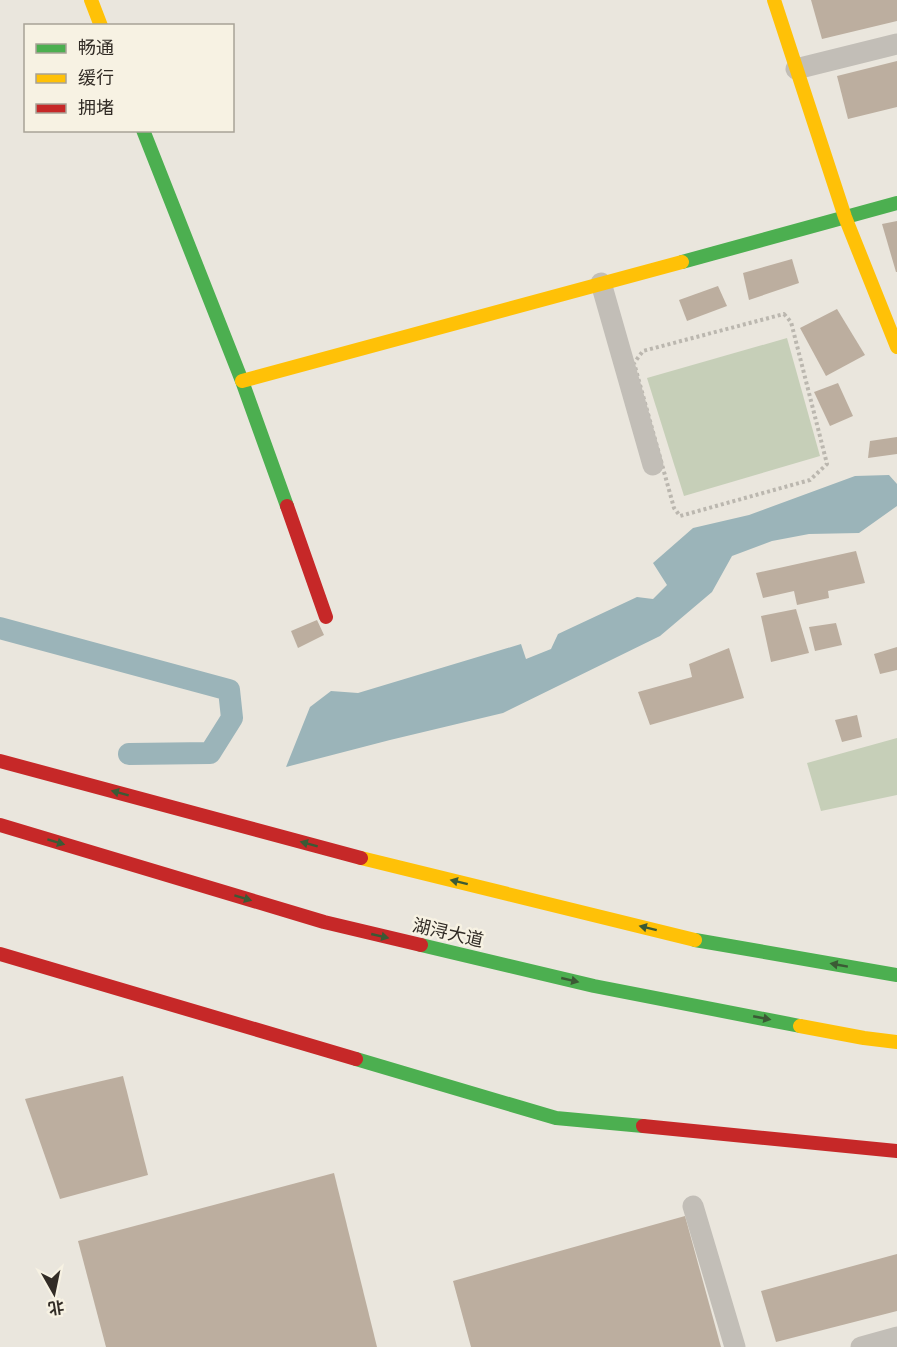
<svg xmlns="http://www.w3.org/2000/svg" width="897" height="1347" font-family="'Nunito Sans','Noto Sans SC',sans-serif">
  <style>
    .green { fill: #c6cfb8 }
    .water { fill: #9bb4b9 }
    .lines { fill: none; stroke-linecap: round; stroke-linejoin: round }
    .canal { stroke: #9bb4b9; stroke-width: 22 }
    .building { fill: #bcae9f }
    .path { stroke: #bbb7af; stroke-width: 4; stroke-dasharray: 3 3; stroke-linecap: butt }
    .street { stroke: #c2beb7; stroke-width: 21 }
    .fast { stroke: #4caf50; stroke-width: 14 }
    .slow { stroke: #ffc107; stroke-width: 14 }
    .jam { stroke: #c62828; stroke-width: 14 }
    .oneway { fill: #3b5a35 }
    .labels { text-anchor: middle; stroke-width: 5; stroke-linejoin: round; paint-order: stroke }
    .street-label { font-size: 18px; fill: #322c26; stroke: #f7f2e3 }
  </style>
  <rect width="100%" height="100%" fill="#eae6dd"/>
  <!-- green -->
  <g class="green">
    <polygon points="787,338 820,456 684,496 647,378"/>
    <polygon points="897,738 897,795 821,811 807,763"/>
  </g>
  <!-- water -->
  <polygon class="water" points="889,475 897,484 897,506 859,533 809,534 772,541 732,556 712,592 660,636 503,713 390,740 286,767 310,707 331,691 358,693 521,644 526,659 551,649 558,634 637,597 653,599 667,585 653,563 693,528 749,515 855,476"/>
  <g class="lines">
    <!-- canal -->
    <polyline class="canal" points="0,628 229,690 232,718 210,753 129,754"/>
  </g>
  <!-- building -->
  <g class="building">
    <polygon points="811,0 897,0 897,21 822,39"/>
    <polygon points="897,61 897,107 848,119 837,76"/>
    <polygon points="897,221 897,272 896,272 882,224"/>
    <polygon points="792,259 799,283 749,300 743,273"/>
    <polygon points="718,286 727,306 687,321 679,300"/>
    <polygon points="837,309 865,355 826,376 800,328"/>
    <polygon points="838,383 853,416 830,426 814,392"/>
    <polygon points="897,437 897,454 868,458 870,441"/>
    <polygon points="856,551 865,583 828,591 829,598 797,605 794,591 763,598 756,573"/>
    <polygon points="796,609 809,653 771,662 761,616"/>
    <polygon points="317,620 324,635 298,648 291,631"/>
    <polygon points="836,623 842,645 815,651 809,627"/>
    <polygon points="897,647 897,670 880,674 874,654"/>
    <polygon points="729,648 744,698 650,725 638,692 692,677 689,664"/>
    <polygon points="857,715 862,737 842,742 835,720"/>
    <polygon points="123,1076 148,1175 60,1199 25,1099"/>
    <polygon points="334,1173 377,1347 106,1347 78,1241"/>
    <polygon points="685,1216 721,1347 471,1347 453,1281"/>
    <polygon points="897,1254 897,1311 776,1342 761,1291"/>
  </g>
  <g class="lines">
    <!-- path -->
    <polygon class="path" points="784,314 791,322 827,464 810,480 680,516 674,508 634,363 643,351"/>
    <!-- street -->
    <g class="street">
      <polyline points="796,69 897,44"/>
      <polyline points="601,283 653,465"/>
      <polyline points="693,1206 735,1347"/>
      <polyline points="861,1347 897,1337"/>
    </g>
    <!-- fast -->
    <g class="fast">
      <polyline points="143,130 242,381 287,506"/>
      <polyline points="682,262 897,203"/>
      <polyline points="695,940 897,975"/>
      <polyline points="421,945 594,986 800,1026"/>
      <polyline points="356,1059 556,1118 643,1126"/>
    </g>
    <!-- slow -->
    <g class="slow">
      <polyline points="91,0 101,26"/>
      <polyline points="774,0 845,217 897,347"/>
      <polyline points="242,381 682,262"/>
      <polyline points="361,858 695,940"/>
      <polyline points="800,1026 864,1038 897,1042"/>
    </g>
    <!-- jam -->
    <g class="jam">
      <polyline points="287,506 326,617"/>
      <polyline points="0,761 361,858"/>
      <polyline points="0,825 324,922 421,945"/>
      <polyline points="0,954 356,1059"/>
      <polyline points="643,1126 897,1151"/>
    </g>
  </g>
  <!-- one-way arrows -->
  <defs><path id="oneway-solid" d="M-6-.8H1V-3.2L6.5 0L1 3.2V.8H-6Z" transform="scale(1.5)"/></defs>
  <g class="oneway">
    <use href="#oneway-solid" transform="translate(120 793) rotate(-165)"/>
    <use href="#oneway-solid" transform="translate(56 842) rotate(17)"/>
    <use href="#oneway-solid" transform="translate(309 844) rotate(-165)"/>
    <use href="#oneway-solid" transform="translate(459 882) rotate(-166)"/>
    <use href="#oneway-solid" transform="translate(243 898) rotate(17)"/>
    <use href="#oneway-solid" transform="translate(648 928) rotate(-166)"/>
    <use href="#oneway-solid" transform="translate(380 936) rotate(13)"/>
    <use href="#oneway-solid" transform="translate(839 965) rotate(-170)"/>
    <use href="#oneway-solid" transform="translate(570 980) rotate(13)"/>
    <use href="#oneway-solid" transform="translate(762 1018) rotate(11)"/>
  </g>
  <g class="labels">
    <!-- street labels -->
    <g class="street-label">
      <text transform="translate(448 933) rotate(13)" y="6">湖浔大道</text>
    </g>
  </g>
  <!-- legend -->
  <rect x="24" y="24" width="210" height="108" fill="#f7f2e3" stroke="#a8a397" stroke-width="1.5"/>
  <rect x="36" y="44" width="30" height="9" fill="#4caf50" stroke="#a8a397" stroke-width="1.5"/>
  <text x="78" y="54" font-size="18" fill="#322c26">畅通</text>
  <rect x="36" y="74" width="30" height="9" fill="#ffc107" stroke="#a8a397" stroke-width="1.5"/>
  <text x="78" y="84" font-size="18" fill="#322c26">缓行</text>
  <rect x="36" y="104" width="30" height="9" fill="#c62828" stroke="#a8a397" stroke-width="1.5"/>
  <text x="78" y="114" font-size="18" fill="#322c26">拥堵</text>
  <!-- north arrow -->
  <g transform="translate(54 1293) rotate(171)" stroke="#f7f2e3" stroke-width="4.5" paint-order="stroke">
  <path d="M0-4.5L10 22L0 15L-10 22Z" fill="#322c26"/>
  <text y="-9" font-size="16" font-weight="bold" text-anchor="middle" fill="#322c26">北</text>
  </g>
</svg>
